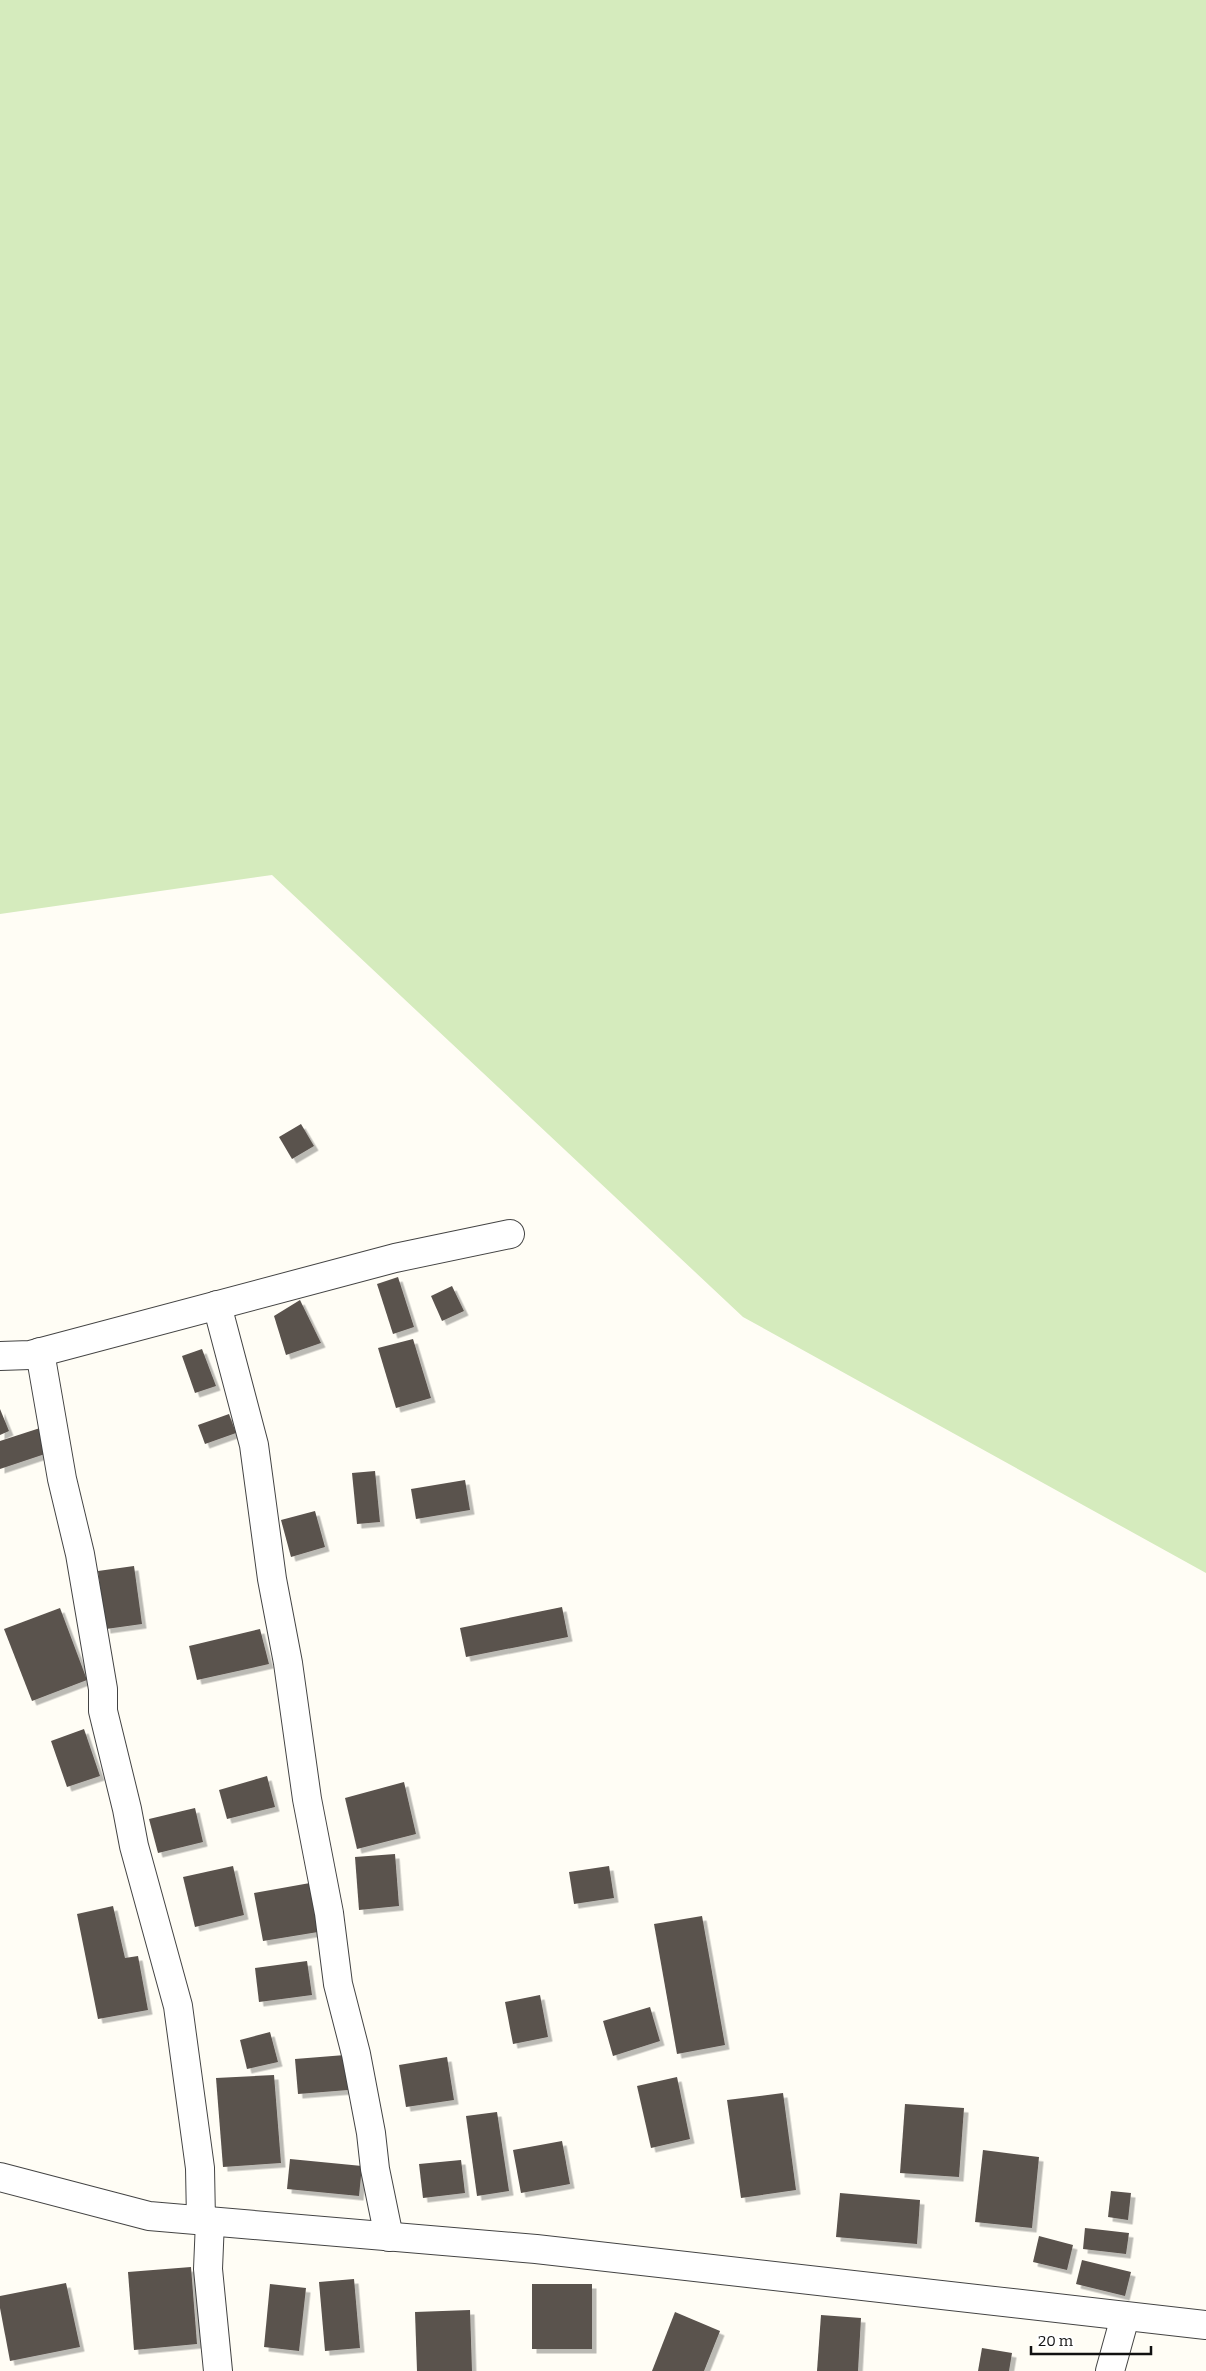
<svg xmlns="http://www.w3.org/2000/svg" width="1206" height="2371" font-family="Bitter,serif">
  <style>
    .green { fill: #d5ebbd }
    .building { fill: #5a524d; filter: url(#shadow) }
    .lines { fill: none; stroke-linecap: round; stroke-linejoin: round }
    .street-casing { stroke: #444; stroke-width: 30 }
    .street { stroke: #fff; stroke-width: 28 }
  </style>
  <defs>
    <filter id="shadow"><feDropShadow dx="4.5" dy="4.5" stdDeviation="0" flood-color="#0004"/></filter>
  </defs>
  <rect width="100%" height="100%" fill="#fffdf5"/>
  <!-- green -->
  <polygon class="green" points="0,0 1206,0 1206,1573 743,1317 272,875 0,914"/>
  <!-- building -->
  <g class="building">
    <polygon points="301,1124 314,1146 292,1159 279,1137"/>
    <polygon points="398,1277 414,1327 393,1334 377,1284"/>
    <polygon points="452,1286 464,1311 442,1321 431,1296"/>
    <polygon points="300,1300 321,1343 286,1355 274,1316"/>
    <polygon points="413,1339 431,1398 396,1408 378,1348"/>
    <polygon points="202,1349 216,1386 195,1393 182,1356"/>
    <polygon points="0,1409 9,1431 0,1435"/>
    <polygon points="229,1414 236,1433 205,1444 198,1425"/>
    <polygon points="40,1428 48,1453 0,1469 0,1441"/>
    <polygon points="375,1471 380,1522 357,1524 352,1473"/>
    <polygon points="465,1480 470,1510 416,1519 411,1489"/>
    <polygon points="315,1511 325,1547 291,1557 281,1520"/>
    <polygon points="134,1566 142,1624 106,1629 98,1571"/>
    <polygon points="562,1607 568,1637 466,1657 460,1628"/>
    <polygon points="60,1608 87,1680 32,1701 4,1629"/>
    <polygon points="260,1629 269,1664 197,1680 189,1646"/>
    <polygon points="84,1729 100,1776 67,1787 51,1741"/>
    <polygon points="267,1776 275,1807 227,1819 219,1790"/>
    <polygon points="404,1782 416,1834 357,1849 345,1798"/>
    <polygon points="195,1808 203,1842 158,1853 149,1819"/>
    <polygon points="395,1854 399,1906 359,1910 355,1857"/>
    <polygon points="233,1866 244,1915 195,1927 183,1877"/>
    <polygon points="609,1866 614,1898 574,1904 569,1872"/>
    <polygon points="310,1883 318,1932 263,1941 254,1893"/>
    <polygon points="113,1906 125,1958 138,1956 148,2010 98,2019 77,1914"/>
    <polygon points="702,1916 725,2045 677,2054 654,1924"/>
    <polygon points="307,1961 312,1995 259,2002 255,1968"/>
    <polygon points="540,1995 548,2037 513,2044 505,2002"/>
    <polygon points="650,2007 660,2041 613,2056 603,2021"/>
    <polygon points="270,2032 278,2062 247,2069 240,2040"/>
    <polygon points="345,2055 348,2090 298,2094 295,2059"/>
    <polygon points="447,2057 454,2100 406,2107 399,2065"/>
    <polygon points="274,2075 281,2163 223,2167 216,2078"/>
    <polygon points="677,2077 690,2139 651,2148 637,2086"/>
    <polygon points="783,2093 796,2190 741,2198 727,2100"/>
    <polygon points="905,2104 964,2108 959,2177 900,2173"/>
    <polygon points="497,2112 509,2191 477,2196 466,2116"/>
    <polygon points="562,2141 570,2184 521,2193 513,2150"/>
    <polygon points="983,2150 1039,2157 1032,2228 975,2222"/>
    <polygon points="290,2159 362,2166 359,2196 287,2189"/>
    <polygon points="461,2160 465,2193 423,2198 419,2164"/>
    <polygon points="1111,2191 1131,2193 1128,2220 1108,2217"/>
    <polygon points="840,2193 920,2200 917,2244 836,2237"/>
    <polygon points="1085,2228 1129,2233 1126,2254 1083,2249"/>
    <polygon points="1039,2236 1073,2245 1067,2270 1033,2262"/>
    <polygon points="1082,2260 1131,2272 1125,2296 1076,2284"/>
    <polygon points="191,2267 197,2344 134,2350 128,2272"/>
    <polygon points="354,2279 360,2348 325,2351 319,2282"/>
    <polygon points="66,2283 80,2347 10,2361 0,2308 0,2296"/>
    <polygon points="270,2284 306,2288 299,2351 264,2347"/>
    <rect x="532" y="2284" width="60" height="65"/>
    <polygon points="470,2310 472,2371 417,2371 415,2312"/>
    <polygon points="675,2312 720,2331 704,2371 652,2371"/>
    <polygon points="821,2315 861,2318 858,2371 817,2371"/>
    <polygon points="982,2348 1012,2353 1009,2371 978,2371"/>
  </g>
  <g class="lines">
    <defs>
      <g id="street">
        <polyline points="217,1305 254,1445 272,1579 288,1663 307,1799 329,1913 338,1984 356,2054 371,2133 375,2169 389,2237"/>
        <polyline points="40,1352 62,1479 80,1554 103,1689 103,1711 127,1809 134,1846 178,2006 200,2168 201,2220"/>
        <polyline points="0,1356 30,1355 395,1258 510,1234"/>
        <polyline points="0,2177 149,2216 536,2249 1206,2325"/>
        <polyline points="210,2221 208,2269 218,2371"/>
        <polyline points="1110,2371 1125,2317"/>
      </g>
    </defs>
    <!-- street casing -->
    <use href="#street" class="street-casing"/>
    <!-- street -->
    <use href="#street" class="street"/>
  </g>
  <!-- scale -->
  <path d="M1031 2346v8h120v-8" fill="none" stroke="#111111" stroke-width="2.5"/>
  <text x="1038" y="2346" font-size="15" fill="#111111" stroke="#ffffff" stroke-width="4" paint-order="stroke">20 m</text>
</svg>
